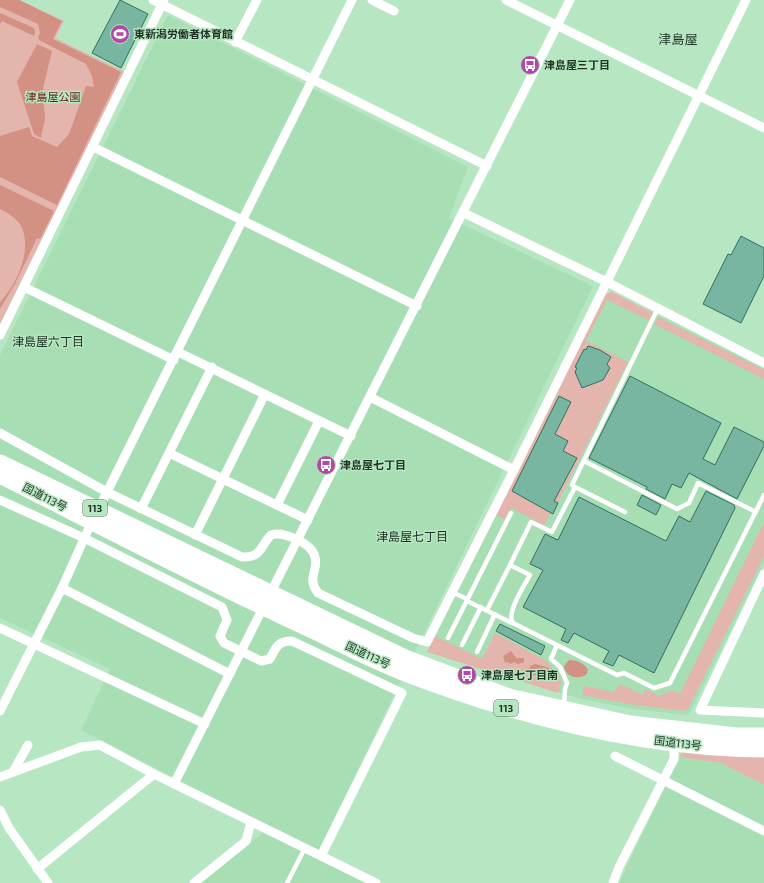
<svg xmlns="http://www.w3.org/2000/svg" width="764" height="883" font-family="'Exo 2','Noto Sans JP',sans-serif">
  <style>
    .built { fill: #a7deb4 }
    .green { fill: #e3b5ac }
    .forest { fill: #d39184 }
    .building { fill: #78b6a2; stroke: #32705e }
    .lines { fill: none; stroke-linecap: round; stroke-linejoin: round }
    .lane { stroke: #fff; stroke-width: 4.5 }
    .street { stroke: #fff; stroke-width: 9 }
    .highway { stroke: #fff; stroke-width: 17 }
    .labels { text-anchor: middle; stroke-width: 3; stroke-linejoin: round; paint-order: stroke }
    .shield { fill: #b7e7c2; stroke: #4d6853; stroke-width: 1 }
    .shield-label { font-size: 10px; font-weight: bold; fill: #1f3224 }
    .poi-label { font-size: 11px; font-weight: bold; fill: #1f3224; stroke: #b7e7c2; text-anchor: start }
    .park-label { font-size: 11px; fill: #6d1e12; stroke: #b7e7c2 }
    .street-label { font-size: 11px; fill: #1f3224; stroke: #b7e7c2 }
    .neighbourhood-label { font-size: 12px; fill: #1f3224; stroke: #b7e7c2 }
    .quarter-label { font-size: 13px; fill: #1f3224; stroke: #b7e7c2 }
  </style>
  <rect width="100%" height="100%" fill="#b7e7c2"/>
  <!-- built -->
  <g class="built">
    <polygon points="168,15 468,167 449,218 593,286 318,851 81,730 110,669 0,618 0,355"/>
    <polygon points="612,292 764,368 764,563 689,715 632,709 577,698 427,652 604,295"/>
    <polygon points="679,757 721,763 764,785 764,883 619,883"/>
    <polygon points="264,832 321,860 366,883 199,883"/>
  </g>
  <!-- green -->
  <g class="green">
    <polygon points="0,0 20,0 64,21 55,38 125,72 0,324"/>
    <polygon points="612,292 653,313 649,320 607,300 586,341 628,362 552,514 550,514 544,525 511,508 505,519 495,515 604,295"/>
    <polygon points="658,317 764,370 764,379 654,324"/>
    <polygon points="764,522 764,556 688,709 684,711 634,705 582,695 584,686 612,692 617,689 620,684 643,695 645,689 660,696 672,690 680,694"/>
    <polygon points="495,633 545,660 559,676 561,683 558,693 427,652 435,636 482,659"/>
    <polygon points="683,751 764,754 764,785 721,763 679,757"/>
  </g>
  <!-- forest -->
  <g class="forest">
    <polygon points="0,0 19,0 62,21 53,39 121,72 57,205 0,177 0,136 29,127 32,136 57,147 69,134 86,86 94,87 92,76 86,64 39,40 38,37 40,33 38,24 0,7"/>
    <polygon points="0,13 34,28 35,32 34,36 2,21 0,24"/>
    <polygon points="37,44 52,51 44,84 43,93 45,118 41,138 34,134 17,82"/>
    <path d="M 0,185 L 54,211 L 40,239 L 37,238 L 15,284 L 0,309 L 0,302 C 17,285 34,247 20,224 C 15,217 7,213 0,209 Z"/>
    <polygon points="511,651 516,658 524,658 524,662 518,664 514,662 511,664 507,662 505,663 503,656"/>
    <path d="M 569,660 C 577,660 584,663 588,670 L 586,675 C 576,680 566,677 564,666 Z"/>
    <polygon points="535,664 549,668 549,672 542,680 537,674 533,676 529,672 530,666"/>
  </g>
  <!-- building -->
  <g class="building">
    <polygon points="120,0 148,14 121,68 92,53"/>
    <polygon points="741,236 764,248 764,276 741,323 703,304 728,254 731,255"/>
    <polygon points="588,346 600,350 611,357 607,364 610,368 603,380 582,388 575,372 577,368 575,367 584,349 586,350"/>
    <polygon points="630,376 721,423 703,459 715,465 734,427 764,442 764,446 737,499 689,473 681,488 672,484 665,499 646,489 647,487 589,458"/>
    <polygon points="559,396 571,402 555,434 568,441 563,451 577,458 554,501 558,503 553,514 512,491"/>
    <polygon points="706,491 734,505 735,508 654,673 619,655 613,666 603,662 609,651 574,633 568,643 561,640 566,629 523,607 543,570 530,564 545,534 558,540 579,497 666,541 679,516 690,522"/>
    <polygon points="642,495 661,505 656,515 637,505"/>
    <polygon points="500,624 545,646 541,655 496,631"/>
  </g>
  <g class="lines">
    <!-- lane -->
    <g class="lane">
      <path d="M 658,308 L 572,485 L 575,487 L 552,532 L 531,522 L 510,565 L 530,575 C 524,586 506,613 513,623 L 617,675 L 624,673 L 654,688 L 670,683 L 764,495"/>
      <polyline points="584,461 677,509 689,503 698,483 756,512"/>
      <polyline points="575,487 625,512"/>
      <polyline points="452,592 467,599"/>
      <polyline points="467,601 512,623"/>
      <polyline points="487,610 510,565"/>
      <polyline points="448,638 511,513"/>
      <polyline points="462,645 481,607"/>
      <polyline points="557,645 551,659 560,667 567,683 565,689 564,706"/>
      <polyline points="477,652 495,614"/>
      <polyline points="287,883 305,848"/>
    </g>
    <!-- street -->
    <g class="street">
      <polyline points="153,0 487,166"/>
      <polyline points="372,0 394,11"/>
      <polyline points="506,0 764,128"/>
      <polyline points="235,42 257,0"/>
      <polyline points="93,147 417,306"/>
      <polyline points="464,213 607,282 764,363"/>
      <polyline points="24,287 174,360"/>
      <polyline points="0,335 164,0"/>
      <polyline points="178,352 351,436"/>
      <polyline points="370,397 514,470"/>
      <path d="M 0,433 L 107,492 L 242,557 C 262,558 260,546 271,535 C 283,531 312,543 315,557 C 319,570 306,578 318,593 L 413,638 L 427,642 L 514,470 L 746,0"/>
      <polyline points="169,453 308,520"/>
      <path d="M 0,500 L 84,538 L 222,607 L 227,620 L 220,636 L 224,643 L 261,661 L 270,659 C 276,647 278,641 292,641 L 402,693 L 321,856"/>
      <polyline points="277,505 319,421"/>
      <polyline points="141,509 212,367"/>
      <polyline points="98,510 352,0"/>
      <polyline points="195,535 265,394"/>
      <polyline points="764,574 700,710 764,713"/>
      <polyline points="62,588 230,674"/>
      <polyline points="0,628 205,724"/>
      <polyline points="0,711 62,588 92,521"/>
      <polyline points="615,756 764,831"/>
      <polyline points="13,772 28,745"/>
      <polyline points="0,777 81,747 100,745 154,774 376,883"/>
      <polyline points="174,784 570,0"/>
      <polyline points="0,810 9,828 48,883"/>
      <polyline points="37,869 154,774"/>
      <polyline points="194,883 246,841 251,822"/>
      <polyline points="613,883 619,867 674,759 674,743"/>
    </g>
    <!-- highway -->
    <g class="highway">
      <polyline points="0,463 405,658 509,697 630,724 736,736 764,736"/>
      <path d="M 0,475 C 97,524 193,574 291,620 C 329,637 365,657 403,672 C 517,716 641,748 764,749"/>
    </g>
  </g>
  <!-- icons -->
  <defs>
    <symbol id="stadium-disc" viewBox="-11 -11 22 22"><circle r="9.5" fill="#b348a8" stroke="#b7e7c2"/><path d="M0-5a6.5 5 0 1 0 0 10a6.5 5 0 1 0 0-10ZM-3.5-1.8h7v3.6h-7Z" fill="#fff"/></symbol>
    <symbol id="bus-disc" viewBox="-11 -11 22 22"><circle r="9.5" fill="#b348a8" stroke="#b7e7c2"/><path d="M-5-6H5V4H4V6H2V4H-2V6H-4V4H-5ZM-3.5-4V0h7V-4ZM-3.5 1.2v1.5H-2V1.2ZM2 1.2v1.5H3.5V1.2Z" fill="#fff"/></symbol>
  </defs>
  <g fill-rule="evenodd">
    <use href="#stadium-disc" x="109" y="23" width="22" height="22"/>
    <use href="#bus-disc" x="519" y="54" width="22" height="22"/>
    <use href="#bus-disc" x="315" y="454" width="22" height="22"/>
    <use href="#bus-disc" x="456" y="664" width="22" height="22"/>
  </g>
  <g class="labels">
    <!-- shield labels -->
    <g class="shield">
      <rect x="83" y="500" width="24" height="16" rx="3"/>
      <rect x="494" y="700" width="24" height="16" rx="3"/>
    </g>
    <g class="shield-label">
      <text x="95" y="512">113</text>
      <text x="506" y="712">113</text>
    </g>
    <!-- poi labels -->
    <g class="poi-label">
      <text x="134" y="38">東新潟労働者体育館</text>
      <text x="544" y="69">津島屋三丁目</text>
      <text x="340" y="469">津島屋七丁目</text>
      <text x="481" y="679">津島屋七丁目南</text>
    </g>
    <!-- park labels -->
    <g class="park-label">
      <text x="53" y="101">津島屋公園</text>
    </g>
    <!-- street labels -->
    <g class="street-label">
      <text transform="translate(45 497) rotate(27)" y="4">国道113号</text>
      <text transform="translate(368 655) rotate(25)" y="4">国道113号</text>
      <text transform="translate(678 743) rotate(7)" y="4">国道113号</text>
    </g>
    <!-- neighbourhood labels -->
    <g class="neighbourhood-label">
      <text x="48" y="346">津島屋六丁目</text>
      <text x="412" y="541">津島屋七丁目</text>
    </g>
    <!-- quarter labels -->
    <g class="quarter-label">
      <text x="678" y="44">津島屋</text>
    </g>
  </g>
</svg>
